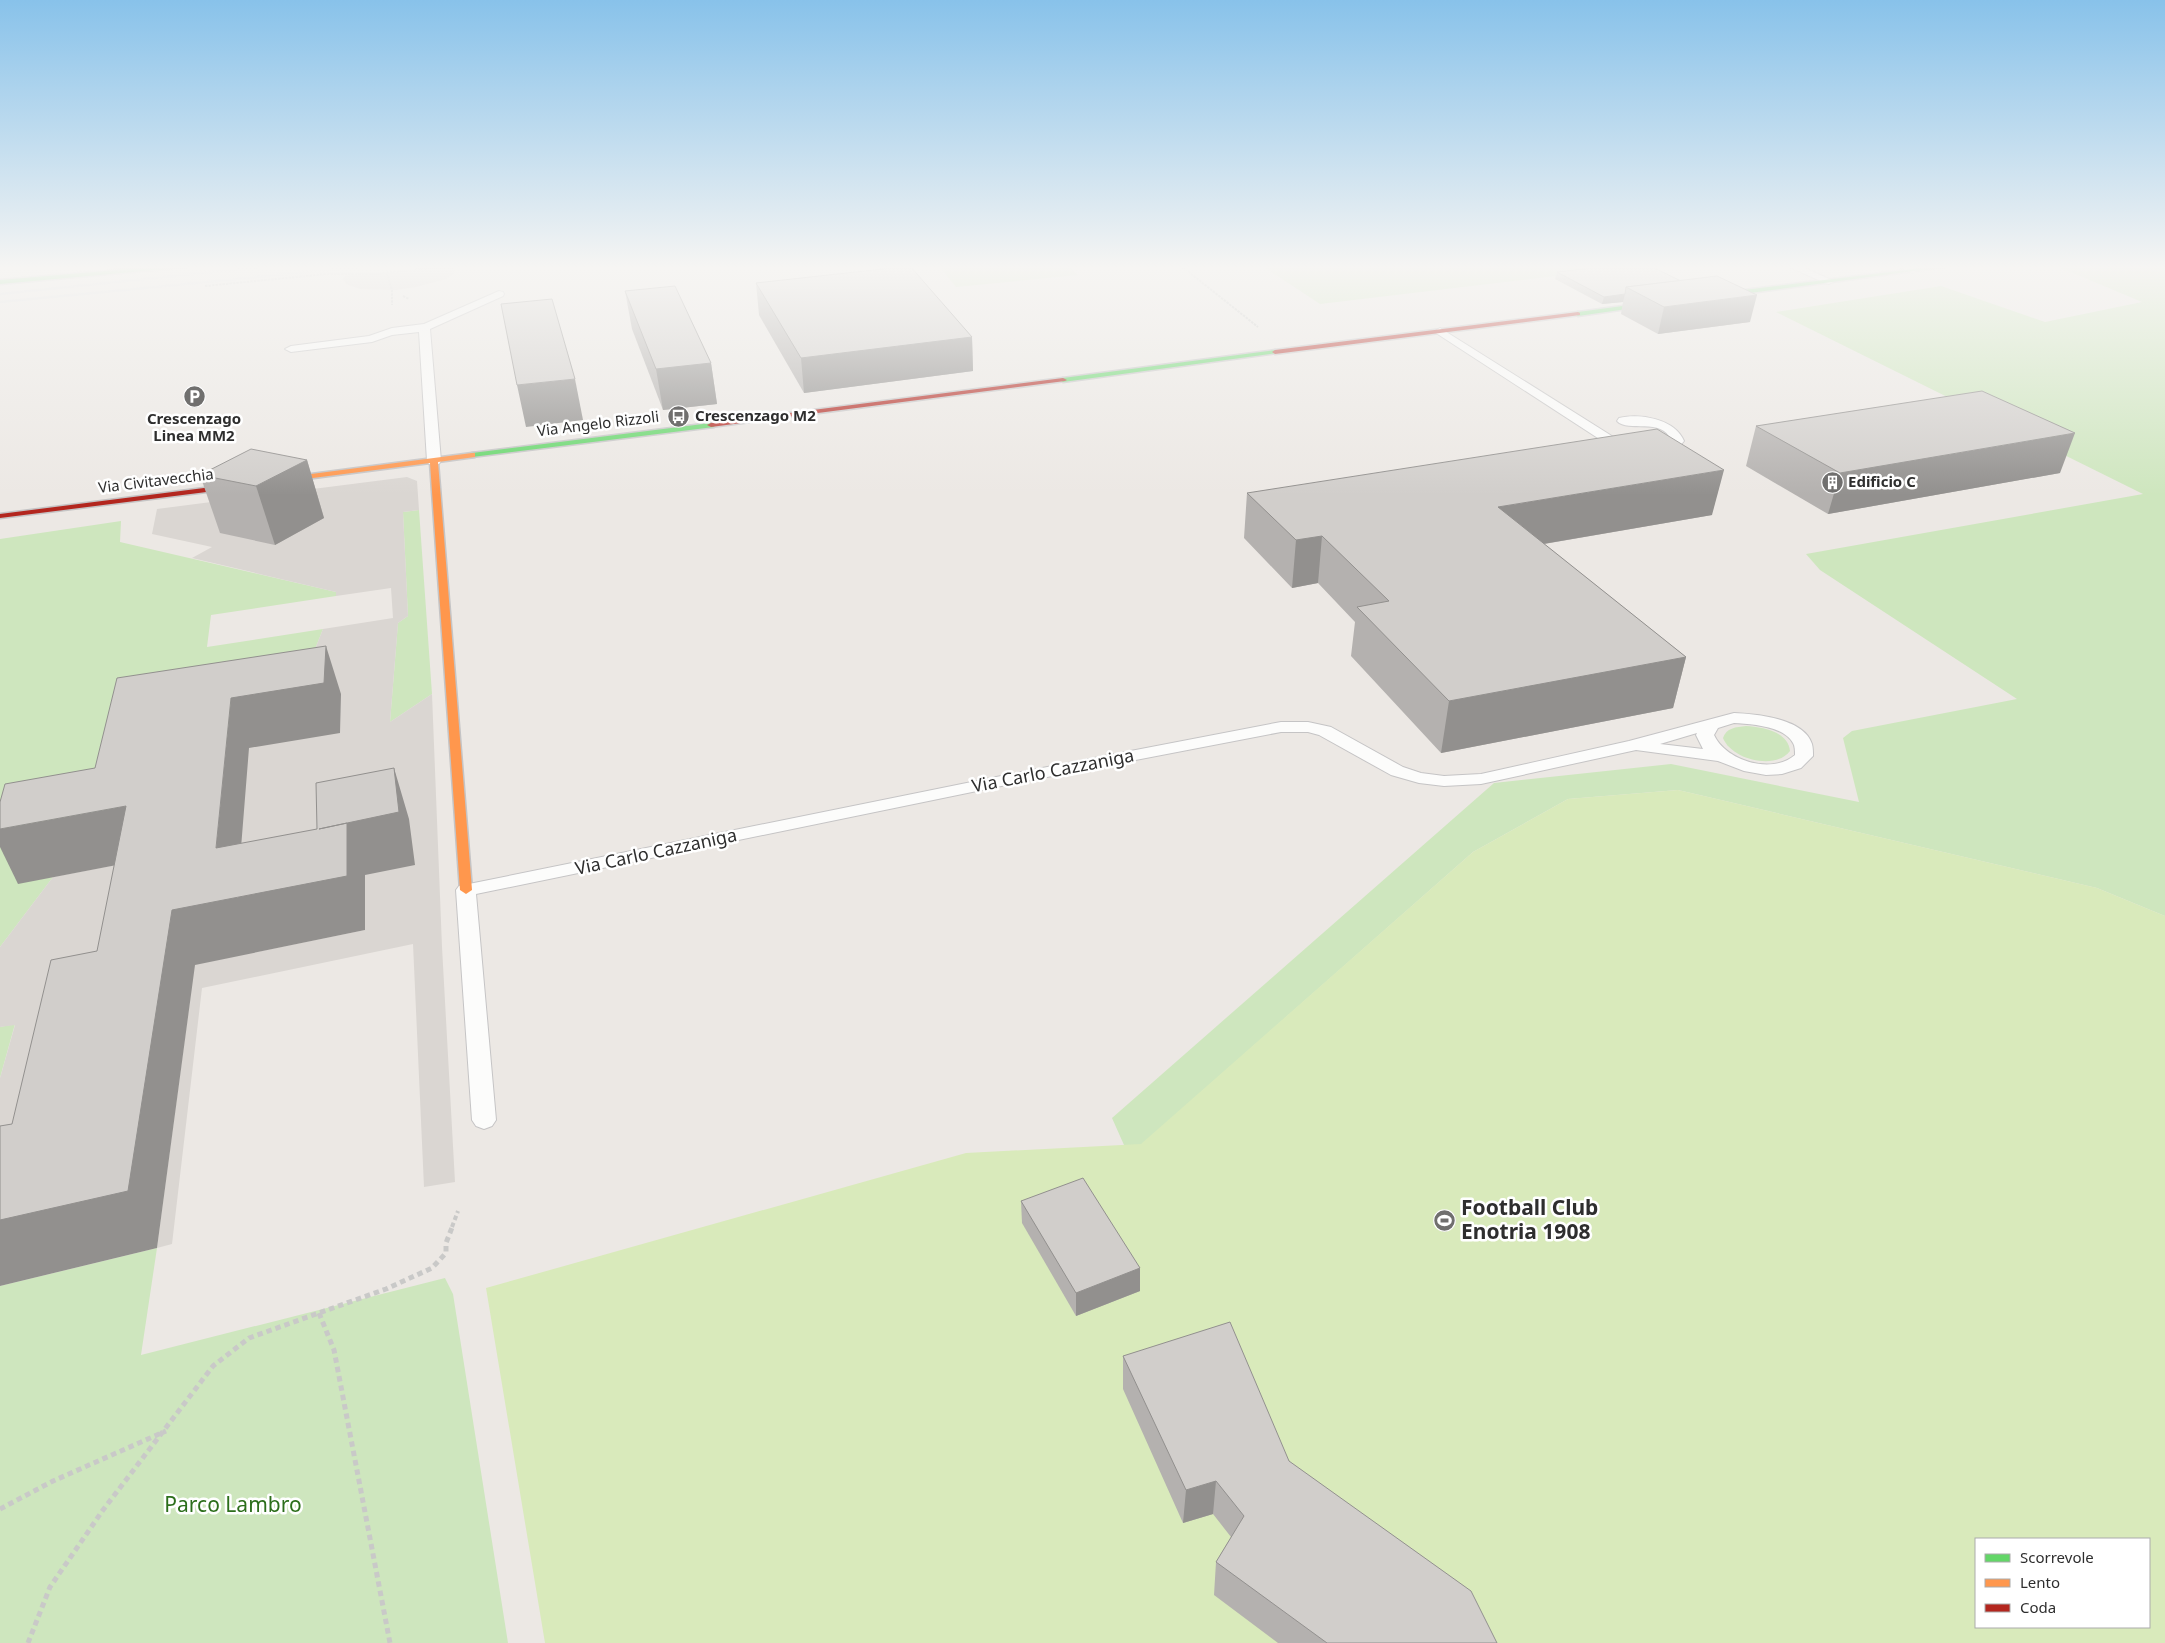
<svg xmlns="http://www.w3.org/2000/svg" width="2165" height="1643" font-family="'Noto Sans',sans-serif">
  <style>
    .green { fill: #cee6be }
    .pitch { fill: #d9eabb; fill-rule: evenodd }
    .plaza { fill: #dad6d2; fill-rule: evenodd }
    .lines { fill: none; stroke-linecap: round; stroke-linejoin: round }
    .lane-casing { stroke: #c5c4c5; stroke-width: 2 }
    .fast-casing { stroke: #c5c4c5; stroke-width: 3 }
    .slow-casing { stroke: #c5c4c5; stroke-width: 3 }
    .jam-casing { stroke: #c5c4c5; stroke-width: 3 }
    .path-far2 { stroke: #c9c9c8; stroke-width: 2; stroke-dasharray: 2.5 1; stroke-linecap: butt }
    .path-far1 { stroke: #c9c9c8; stroke-width: 4; stroke-dasharray: 4.5 3; stroke-linecap: butt }
    .path { stroke: #c9c9c8; stroke-width: 5; stroke-dasharray: 5.5 4; stroke-linecap: butt }
    .lane { fill: #fcfcfb; fill-rule: evenodd }
    .fast { fill: #63d668; fill-rule: evenodd }
    .slow { fill: #ff974d; fill-rule: evenodd }
    .jam { fill: #b3261e; fill-rule: evenodd }
    .rail { stroke: #dfdfe1; stroke-width: 2.5 }
    .wall { fill: #b4b1af }
    .shaded-wall { fill: #92908e }
    .building { fill: #d1cecb; stroke: #92908e }
    .labels { text-anchor: middle; stroke-width: 5; stroke-linejoin: round; paint-order: stroke }
    .far-poi-label { font-size: 15px; font-weight: bold; fill: #2e2e2e; stroke: #fff; text-anchor: start }
    .far-street-label { font-size: 15px; fill: #2e2e2e; stroke: #fff }
    .street-label { font-size: 18px; fill: #2e2e2e; stroke: #fff }
    .near-poi-label { font-size: 21px; font-weight: bold; fill: #2e2e2e; stroke: #fff; text-anchor: start }
    .near-park-label { font-size: 21px; fill: #2c6e1b; stroke: #fff }
  </style>
  <rect width="100%" height="100%" fill="#ece8e4"/>
  <!-- green -->
  <g class="green">
    <polygon points="938,265 1067,265 1078,275 956,287"/>
    <polygon points="1261,265 1648,265 1320,304"/>
    <polygon points="2054,265 2165,265 2165,916 2097,888 1678,790 1568,799 1473,852 1141,1145 1124,1145 1112,1118 1494,783 1671,764 1859,802 1843,738 1852,731 2017,699 1820,570 1806,554 2143,494 1776,312 1941,286 2045,322 2142,302"/>
    <polygon points="419,510 432,694 390,722 398,623 408,616 403,512"/>
    <polygon points="121,521 120,542 336,592 336,596 211,615 207,647 323,629 294,702 18,883 53,877 0,947 0,539"/>
    <path d="M 1746,726 C 1762,727 1788,731 1790,751 C 1775,771 1731,759 1723,738 C 1726,728 1736,727 1746,726 Z"/>
    <polygon points="15,1024 0,1078 0,1027"/>
    <polygon points="157,1248 141,1355 445,1278 453,1294 508,1643 0,1643 0,1286"/>
  </g>
  <!-- pitch -->
  <path class="pitch" d="M 1678,790 L 2097,888 L 2165,916 L 2165,1643 L 545,1643 L 486,1288 L 966,1153 L 1141,1144 L 1473,852 L 1568,799 ZM 1976,1539 L 2149,1539 L 2149,1627 L 1976,1627 Z"/>
  <!-- plaza -->
  <g class="plaza">
    <polygon points="456,265 454,273 446,279 416,287 396,290 360,289 346,284 343,279 345,276"/>
    <path d="M 407,477 L 417,481 L 419,510 L 403,512 L 408,616 L 398,623 L 390,722 L 432,694 L 442,947 L 455,1182 L 424,1187 L 413,944 L 202,988 L 172,1244 L 157,1248 L 191,992 L 0,1187 L 0,1078 L 15,1025 L 0,1027 L 0,947 L 53,877 L 242,841 L 90,824 L 294,702 L 323,629 L 393,618 L 391,588 L 336,596 L 336,592 L 192,558 L 212,547 L 152,534 L 157,509 ZM 409,820 L 365,875 L 365,930 L 127,978 Z"/>
  </g>
  <g class="lines">
    <defs>
      <g id="lane">
        <polygon points="1785,265 1797,265 1834,281 1829,284 1825,283"/>
        <polygon points="1895,265 1908,265 1918,270 1913,273"/>
        <polygon points="499,291 503,292 504,294 503,296 430,329 441,461 439,464 429,464 427,461 419,332 392,335 372,342 291,352 285,349 291,346 369,336 392,328 424,324"/>
        <path d="M 1440,328 L 1615,438 C 1632,444 1656,452 1671,440 C 1662,417 1628,433 1617,421 L 1619,418 C 1640,413 1675,419 1684,441 C 1667,464 1629,452 1607,444 L 1436,333 L 1435,331 Z"/>
        <path d="M 1734,713 C 1755,714 1804,718 1812,744 C 1813,748 1813,752 1813,756 L 1801,768 L 1782,774 L 1766,775 L 1744,771 L 1718,761 L 1636,750 L 1481,784 L 1444,786 L 1419,783 L 1391,775 L 1319,735 L 1308,732 L 1281,732 L 1011,784 L 476,894 L 496,1120 L 492,1126 L 484,1129 L 476,1126 L 472,1120 L 456,890 L 459,886 L 1011,774 L 1281,722 L 1308,722 L 1331,727 L 1403,767 L 1421,773 L 1444,776 L 1481,774 L 1629,741 ZM 1734,723 C 1751,724 1784,726 1793,743 C 1795,746 1795,751 1795,755 C 1772,775 1726,761 1714,735 L 1718,728 ZM 1697,733 L 1696,735 L 1703,749 L 1660,744 Z"/>
      </g>
      <g id="fast">
        <polygon points="173,265 190,265 187,267 0,284 0,280"/>
        <polygon points="1945,265 1958,265 1712,298 1709,296 1712,294"/>
        <polygon points="1660,301 1662,302 1662,304 1578,316 1575,314 1578,312"/>
        <polygon points="1275,350 1278,352 1277,353 1063,382 1059,380 1063,378"/>
        <polygon points="711,423 715,425 714,427 472,457 468,455 472,453"/>
      </g>
      <polygon id="slow" points="472,453 475,453 475,457 438,462 472,890 466,894 460,890 430,463 251,486 247,484 251,482"/>
      <g id="jam">
        <polygon points="1578,312 1580,313 1580,315 1275,354 1272,352 1275,350"/>
        <polygon points="1063,378 1067,380 1065,381 711,427 707,425 711,423"/>
        <polygon points="251,482 254,482 254,486 0,518 0,514"/>
      </g>
    </defs>
    <!-- lane casing -->
    <use href="#lane" class="lane-casing"/>
    <!-- fast casing -->
    <use href="#fast" class="fast-casing"/>
    <!-- slow casing -->
    <use href="#slow" class="slow-casing"/>
    <!-- jam casing -->
    <use href="#jam" class="jam-casing"/>
    <!-- path-far2 -->
    <g class="path-far2">
      <polyline points="1180,265 1258,327"/>
      <polyline points="412,267 432,265"/>
      <polyline points="387,273 392,290 392,305"/>
      <polyline points="205,286 327,274 376,274 459,265"/>
      <polyline points="403,296 409,299"/>
    </g>
    <!-- path-far1 -->
    <polyline class="path-far1" points="452,1227 458,1211"/>
    <!-- path -->
    <g class="path">
      <polyline points="319,1313 334,1350 390,1643"/>
      <polyline points="0,1509 53,1481 166,1431"/>
      <polyline points="28,1643 50,1587 103,1510 213,1366 249,1338 386,1289 432,1268 446,1253 446,1243 453,1225"/>
    </g>
    <!-- lane -->
    <use href="#lane" class="lane"/>
    <!-- fast -->
    <use href="#fast" class="fast"/>
    <!-- slow -->
    <use href="#slow" class="slow"/>
    <!-- jam -->
    <use href="#jam" class="jam"/>
    <!-- rail -->
    <g class="rail">
      <polyline points="0,294 280,265"/>
      <polyline points="0,302 381,265"/>
    </g>
  </g>
  <!-- wall -->
  <g class="wall">
    <polygon points="1621,265 1750,322 1658,334 1621,314 1623,302 1602,304 1555,279 1557,272"/>
    <polygon points="756,283 972,337 973,371 804,393 759,315"/>
    <polygon points="625,291 711,363 717,404 663,410 632,329"/>
    <polygon points="1756,426 2060,473 1828,514 1746,466"/>
    <polygon points="307,460 324,518 275,545 220,533 200,475"/>
    <polygon points="1247,493 1712,515 1544,544 1686,657 1673,708 1441,753 1351,656 1355,622 1318,583 1292,588 1244,538"/>
    <polygon points="1021,1201 1140,1268 1140,1291 1076,1316 1022,1223"/>
    <polygon points="1123,1356 1289,1461 1497,1643 1278,1643 1214,1595 1216,1562 1231,1537 1213,1514 1183,1523 1123,1389"/>
  </g>
  <!-- shaded-wall -->
  <g class="shaded-wall">
    <polygon points="1625,294 1623,302 1602,304 1604,297"/>
    <polygon points="1757,295 1750,322 1658,334 1664,307"/>
    <polygon points="972,337 973,371 804,393 801,358"/>
    <polygon points="711,363 717,404 663,410 656,369"/>
    <polygon points="575,379 583,420 526,427 517,385"/>
    <polygon points="2075,433 2060,473 1828,514 1840,473"/>
    <polygon points="307,460 324,518 275,545 256,486"/>
    <polygon points="1724,470 1712,515 1490,553 1498,507"/>
    <polygon points="1322,536 1318,583 1292,588 1296,540"/>
    <polygon points="326,646 341,694 340,733 249,748 237,898 319,829 394,768 409,819 415,865 365,875 365,930 195,965 157,1248 0,1286 0,1220 172,910 216,848 231,698"/>
    <polygon points="1686,657 1673,708 1441,753 1449,701"/>
    <polygon points="126,806 148,859 18,884 0,847 0,829"/>
    <polygon points="1140,1268 1140,1291 1076,1316 1076,1293"/>
    <polygon points="1216,1481 1213,1514 1183,1523 1186,1490"/>
  </g>
  <!-- building -->
  <g class="building">
    <polygon points="1621,265 1648,265 1681,281 1626,287 1625,294 1604,297 1557,272"/>
    <polygon points="910,266 972,337 801,358 756,283"/>
    <polygon points="1717,276 1757,295 1664,307 1626,287"/>
    <polygon points="675,286 711,363 656,369 625,291"/>
    <polygon points="552,299 575,379 517,385 501,304"/>
    <polygon points="1982,391 2075,433 1840,473 1756,426"/>
    <polygon points="1657,429 1724,470 1498,507 1686,657 1449,701 1357,607 1389,601 1322,536 1296,540 1247,493"/>
    <polygon points="251,449 307,460 256,486 200,475"/>
    <polygon points="326,646 324,683 231,698 216,848 317,829 316,783 394,768 399,812 319,829 347,823 347,876 172,910 128,1191 0,1220 0,1126 12,1124 51,960 97,951 126,806 0,829 0,802 5,784 95,768 117,678"/>
    <polygon points="1083,1178 1140,1268 1076,1293 1021,1201"/>
    <polygon points="1230,1322 1289,1461 1471,1591 1497,1643 1327,1643 1216,1562 1244,1516 1216,1481 1186,1490 1123,1356"/>
  </g>
  <!-- sky -->
  <linearGradient id="sky" x2="0" y2="1"><stop stop-color="#88c2ea"/><stop offset="0.54" stop-color="#f6f5f3"/><stop offset="1" stop-color="#f6f5f3" stop-opacity="0"/></linearGradient>
  <rect width="2165" height="495" fill="url(#sky)"/>
  <!-- icons -->
  <defs>
    <symbol id="parking-disc" viewBox="-11 -11 22 22"><circle r="9.5" fill="#706f6e" stroke="#fff"/><path d="M-3.5-5.5H1a3.5 3.5 0 0 1 0 7H-1V5.5H-3.5ZM-1-3.4V-.6H.8a1.4 1.4 0 0 0 0-2.8Z" fill="#fff"/></symbol>
    <symbol id="bus-disc" viewBox="-11 -11 22 22"><circle r="9.5" fill="#706f6e" stroke="#fff"/><path d="M-5-6H5V4H4V6H2V4H-2V6H-4V4H-5ZM-3.5-4V0h7V-4ZM-3.5 1.2v1.5H-2V1.2ZM2 1.2v1.5H3.5V1.2Z" fill="#fff"/></symbol>
    <symbol id="building-disc" viewBox="-11 -11 22 22"><circle r="9.5" fill="#706f6e" stroke="#fff"/><path d="M-4-6H4V6H1V3H-1V6H-4ZM-2.5-4.3h1.7v1.8h-1.7ZM.8-4.3h1.7v1.8H.8ZM-2.5-1h1.7V.8h-1.7ZM.8-1h1.7V.8H.8Z" fill="#fff"/></symbol>
    <symbol id="stadium-disc" viewBox="-11 -11 22 22"><circle r="9.5" fill="#706f6e" stroke="#fff"/><path d="M0-5a6.5 5 0 1 0 0 10a6.5 5 0 1 0 0-10ZM-3.5-1.8h7v3.6h-7Z" fill="#fff"/></symbol>
  </defs>
  <g fill-rule="evenodd">
    <use href="#parking-disc" x="182" y="384" width="25" height="25"/>
    <use href="#bus-disc" x="666" y="404" width="25" height="25"/>
    <use href="#building-disc" x="1820" y="470" width="25" height="25"/>
    <use href="#stadium-disc" x="1432" y="1208" width="25" height="25"/>
  </g>
  <g class="labels">
    <!-- far-poi labels -->
    <g class="far-poi-label">
      <text x="695" y="421">Crescenzago M2</text>
      <text x="194" y="424" text-anchor="middle">Crescenzago<tspan x="194" dy="17">Linea MM2</tspan></text>
      <text x="1848" y="487">Edificio C</text>
    </g>
    <!-- far-street labels -->
    <g class="far-street-label">
      <text transform="translate(598 424) rotate(-7)" y="5">Via Angelo Rizzoli</text>
      <text transform="translate(156 481) rotate(-7)" y="5">Via Civitavecchia</text>
    </g>
    <!-- street labels -->
    <g class="street-label">
      <text transform="translate(1053 771) rotate(-11)" y="6">Via Carlo Cazzaniga</text>
      <text transform="translate(656 852) rotate(-12)" y="6">Via Carlo Cazzaniga</text>
    </g>
    <!-- near-poi labels -->
    <g class="near-poi-label">
      <text x="1461" y="1215">Football Club<tspan x="1461" dy="24">Enotria 1908</tspan></text>
    </g>
    <!-- near-park labels -->
    <g class="near-park-label">
      <text x="233" y="1512">Parco Lambro</text>
    </g>
  </g>
  <!-- legend -->
  <rect x="1975" y="1538" width="175" height="90" fill="#ffffff" stroke="#ababab"/>
  <rect x="1985" y="1554" width="25" height="8" fill="#63d668" stroke="#ababab"/>
  <text x="2020" y="1563" font-size="15" fill="#2e2e2e">Scorrevole</text>
  <rect x="1985" y="1579" width="25" height="8" fill="#ff974d" stroke="#ababab"/>
  <text x="2020" y="1588" font-size="15" fill="#2e2e2e">Lento</text>
  <rect x="1985" y="1604" width="25" height="8" fill="#b3261e" stroke="#ababab"/>
  <text x="2020" y="1613" font-size="15" fill="#2e2e2e">Coda</text>
</svg>
